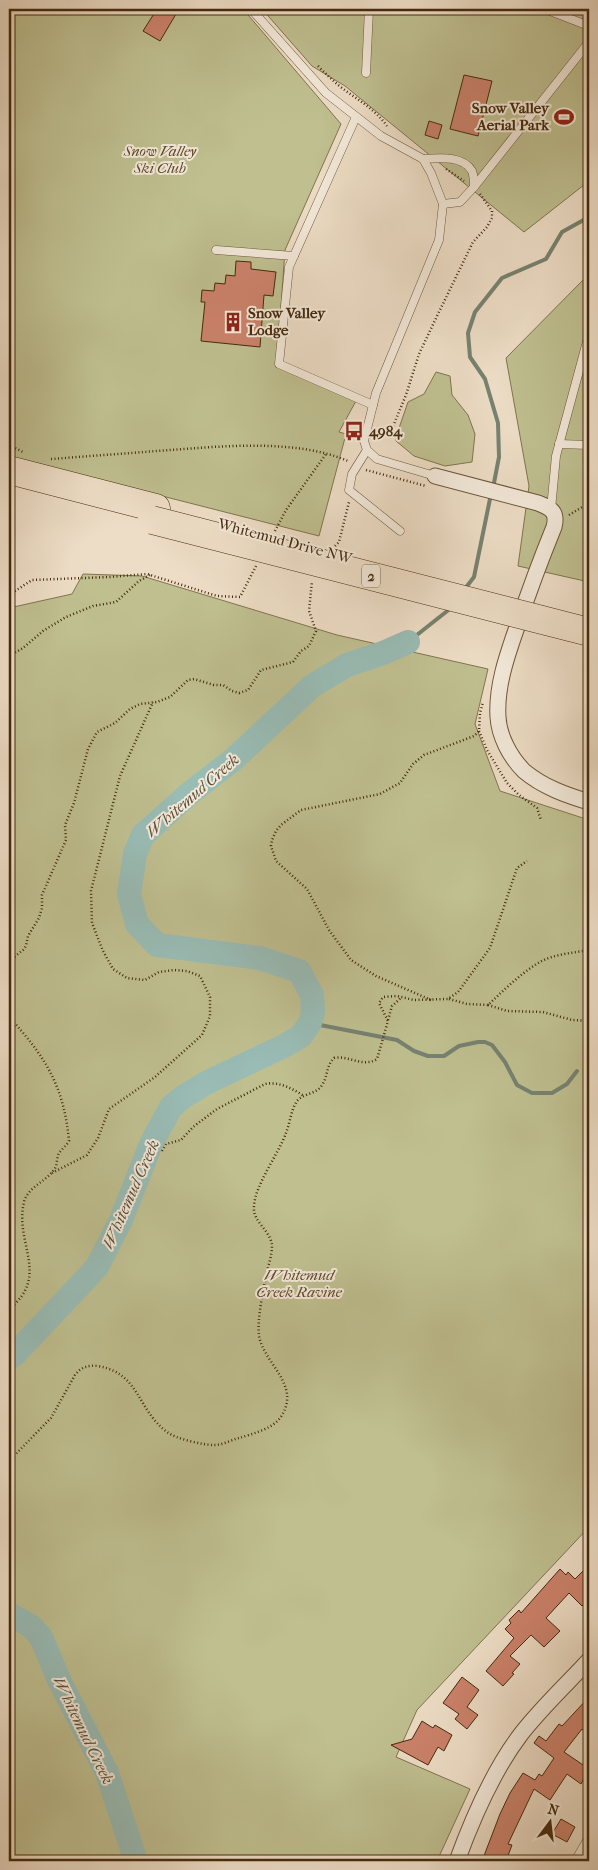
<svg xmlns="http://www.w3.org/2000/svg" width="598" height="1870" font-family="'IM FELL French Canon',serif">
  <style>
    .green { fill: #bfbf90; stroke: #82744e }
    .lines { fill: none; stroke-linecap: round; stroke-linejoin: round }
    .stream { stroke: #778271; stroke-width: 4 }
    .river { stroke: #99bcb5; stroke-width: 24 }
    .building { fill: #cb826b; stroke: #452a0c }
    .lane-casing { stroke: #6f573a; stroke-width: 9 }
    .street-casing { stroke: #6f573a; stroke-width: 17 }
    .highway-casing { stroke: #452a0c; stroke-width: 29 }
    .path { stroke: #452a0c; stroke-width: 2.5; stroke-dasharray: 1 2.5; stroke-linecap: butt }
    .lane { stroke: #f3e9da; stroke-width: 8 }
    .street { stroke: #f3e9da; stroke-width: 15 }
    .highway { stroke: #edddc6; stroke-width: 28 }
    .highway-bridge-casing { stroke: #452a0c; stroke-width: 29; stroke-linecap: butt }
    .highway-bridge { stroke: #edddc6; stroke-width: 28 }
    .labels { text-anchor: middle; stroke-width: 4; stroke-linejoin: round; paint-order: stroke }
    .shield { fill: #f3e9da; stroke: #79634a; stroke-width: 1 }
    .shield-label { font-size: 14px; font-weight: bold; fill: #452a0c }
    .poi-label { font-size: 15px; font-weight: bold; fill: #452a0c; stroke: #f3e9da; text-anchor: start }
    .park-label { font-size: 15px; font-style: italic; fill: #5d4826; stroke: #f3e9da }
    .street-label { font-size: 15px; fill: #452a0c; stroke: #f3e9da }
    .water-label { font-size: 16px; font-style: italic; fill: #5a4e36; stroke: #f3e9da }
  </style>
  <rect width="100%" height="100%" fill="#edddc6"/>
  <filter id="stains"><feTurbulence type="fractalNoise" baseFrequency=".004" numOctaves="4"/><feColorMatrix values="0 0 0 0 .2 0 0 0 0 .09 0 0 0 0 .02 0 0 0 .5 -.17"/></filter>
  <radialGradient id="worn" r=".72"><stop offset=".6" stop-color="#630" stop-opacity="0"/><stop offset="1" stop-color="#630" stop-opacity=".3"/></radialGradient>
  <!-- green -->
  <g class="green">
    <polygon points="9,9 243,9 341,124 285,250 277,364 356,401 339,432 346,434 319,536 9,457"/>
    <polygon points="262,9 589,9 589,181 524,232 345,86 312,66"/>
    <polygon points="589,274 589,582 518,566 529,486 506,358"/>
    <polygon points="436,372 450,376 452,395 468,415 475,434 472,462 445,466 414,456 396,441 397,434 408,402 424,394"/>
    <polygon points="83,574 142,576 337,635 488,669 475,724 500,791 589,820 589,1527 417,1710 396,1757 470,1789 437,1861 9,1861 9,608 72,594"/>
  </g>
  <g class="lines">
    <!-- stream -->
    <g class="stream">
      <polyline points="493,488 499,457 498,423 485,379 470,357 468,333 475,312 502,278 546,259 562,232 589,217"/>
      <polyline points="464,590 474,577 491,494"/>
      <polyline points="408,642 451,608"/>
      <polyline points="310,1023 397,1040 414,1051 428,1056 444,1056 459,1046 478,1042 485,1042 492,1045 505,1062 517,1085 532,1093 552,1093 567,1084 577,1071"/>
    </g>
    <!-- river -->
    <g class="river">
      <polyline points="9,1358 14,1355 97,1267 121,1220 151,1144 171,1107 183,1097 206,1083 284,1046 301,1036 310,1023 313,1012 312,995 299,971 260,958 157,945 137,924 129,894 135,854 143,835 190,793 234,759 312,686 347,665 383,653 408,642"/>
      <polyline points="9,1614 31,1626 41,1637 59,1680 107,1773 136,1861"/>
    </g>
  </g>
  <!-- building -->
  <g class="building">
    <polygon points="157,9 167,9 176,14 160,41 143,31"/>
    <polygon points="464,75 492,81 478,136 450,129"/>
    <polygon points="429,121 442,125 438,139 425,135"/>
    <polygon points="236,261 251,262 251,269 276,272 273,296 264,295 260,347 201,341 205,302 201,302 202,290 214,291 215,283 225,284 226,275 235,276"/>
    <polygon points="589,1565 589,1599 582,1606 569,1593 546,1618 560,1631 544,1647 531,1635 510,1656 520,1664 512,1673 514,1674 503,1686 486,1671 514,1638 505,1629 511,1623 509,1620 519,1610 521,1613 560,1569 566,1575 568,1572 575,1579"/>
    <polygon points="462,1677 479,1690 467,1707 478,1715 467,1729 455,1719 459,1714 443,1703"/>
    <polygon points="589,1697 589,1736 582,1729 564,1752 589,1769 581,1784 567,1774 550,1800 534,1789 508,1844 512,1845 506,1861 482,1861 500,1814 510,1793 523,1773 535,1780 539,1774 542,1776 554,1758 534,1743 539,1736 546,1741 559,1724 562,1726"/>
    <polygon points="422,1721 433,1728 435,1725 452,1735 444,1751 438,1747 428,1765 391,1745 412,1739"/>
    <polygon points="561,1819 575,1827 567,1842 552,1834"/>
  </g>
  <g class="lines">
    <defs>
      <g id="lane">
        <polyline points="251,9 326,93 381,136 423,159 431,173 443,204 439,240 376,393 364,441 367,450 377,459 435,476"/>
        <polyline points="545,9 589,26"/>
        <polyline points="366,73 369,9"/>
        <polyline points="356,117 289,267 279,364 373,405"/>
        <path d="M 423,159 C 438,158 463,155 472,171 C 474,176 474,182 474,187"/>
        <polyline points="443,204 460,202 474,187 589,42"/>
        <polyline points="216,250 294,256"/>
        <polyline points="559,444 589,445"/>
        <polyline points="367,450 352,474 349,490 400,531"/>
        <polyline points="551,509 556,456 589,334"/>
        <polyline points="575,1861 589,1837"/>
      </g>
      <g id="street">
        <path d="M 435,476 L 538,503 C 551,508 558,512 554,527 C 541,559 529,591 518,624 C 508,653 496,685 498,717 C 499,736 510,757 524,771 C 543,787 566,795 589,802"/>
        <path d="M 457,1861 C 473,1817 493,1771 521,1734 C 542,1707 567,1684 589,1660"/>
      </g>
      <polyline id="highway" points="9,470 156,508"/>
    </defs>
    <!-- lane casing -->
    <use href="#lane" class="lane-casing"/>
    <!-- street casing -->
    <use href="#street" class="street-casing"/>
    <!-- highway casing -->
    <use href="#highway" class="highway-casing"/>
    <!-- path -->
    <g class="path">
      <path d="M 318,66 C 326,74 333,81 342,88 C 358,100 375,109 387,126"/>
      <polyline points="446,169 464,181"/>
      <polyline points="389,436 406,395 419,354 438,314 473,242 487,227 492,218 492,211 480,194"/>
      <polyline points="9,445 23,452"/>
      <path d="M 51,459 C 91,456 131,453 170,450 C 225,446 297,439 348,461"/>
      <polyline points="366,470 426,486"/>
      <polyline points="569,515 584,506 589,506"/>
      <polyline points="275,531 286,510 326,454"/>
      <polyline points="335,546 339,542 349,502"/>
      <polyline points="9,595 32,580 109,577 147,574 217,596 240,597 256,566"/>
      <polyline points="9,656 23,648 43,631 66,617 93,606 116,602 139,581 150,575"/>
      <polyline points="479,731 487,750 507,783 519,795 537,808 541,820"/>
      <polyline points="9,961 23,950 26,946 28,936 39,918 42,908 42,895 66,840 65,825 74,803 88,749 97,732 115,723 130,709 140,704 157,702 170,697 188,680 194,679 214,685 223,685 232,691 239,693 248,690 261,670 293,662 301,651 309,646 316,631 309,611 312,581"/>
      <path d="M 449,999 L 467,1004 L 488,1005 C 504,990 521,973 540,962 C 554,954 573,953 589,950"/>
      <polyline points="431,1000 376,976 351,960 329,930 307,889 276,861 271,846 272,840 276,831 281,825 301,810 380,794 400,783 413,764 424,755 474,736 479,731 480,713 483,702"/>
      <polyline points="488,1005 507,1011 543,1012 572,1020 589,1021"/>
      <path d="M 9,1017 C 45,1056 64,1086 69,1141 C 66,1146 62,1149 59,1153 C 56,1159 58,1166 53,1171 C 45,1182 28,1187 24,1202 C 14,1243 51,1276 9,1309"/>
      <polyline points="388,1020 392,1006 401,998"/>
      <path d="M 162,1151 L 166,1144 L 181,1140 L 193,1127 L 217,1109 L 265,1084 C 279,1081 293,1089 304,1096"/>
      <polyline points="52,1173 87,1155 98,1138 109,1109 155,1077 202,1035 210,1016 210,997 200,976 187,971 174,970 159,972 145,980 127,978 113,969 103,951 92,923 91,891 120,776 153,702"/>
      <path d="M 9,1461 L 51,1418 L 75,1375 C 81,1367 88,1365 98,1366 C 140,1373 137,1410 167,1432 C 176,1439 203,1445 214,1445 C 223,1445 231,1440 239,1438 C 252,1434 272,1429 280,1418 C 303,1386 264,1364 259,1336 C 257,1319 263,1292 266,1276 C 268,1266 272,1256 272,1246 C 271,1230 252,1222 254,1206 C 255,1185 279,1153 286,1133 C 290,1123 291,1110 297,1101 C 304,1093 317,1094 322,1085 C 328,1076 326,1066 334,1058 C 349,1055 363,1068 377,1059 L 388,1021 L 379,1003 L 383,997 L 397,996 L 414,1000 L 448,999 L 458,992 L 490,948 L 517,868 L 527,861"/>
    </g>
    <!-- lane -->
    <use href="#lane" class="lane"/>
    <!-- street -->
    <use href="#street" class="street"/>
    <!-- highway -->
    <use href="#highway" class="highway"/>
    <defs>
      <polyline id="highway-bridge" points="152,520 589,632"/>
    </defs>
    <!-- highway-bridge casing -->
    <use href="#highway-bridge" class="highway-bridge-casing"/>
    <!-- highway-bridge -->
    <use href="#highway-bridge" class="highway-bridge"/>
  </g>
  <!-- icons -->
  <defs>
    <symbol id="stadium-bare" viewBox="-9 -9 18 18"><path d="M0-5a6.5 5 0 1 0 0 10a6.5 5 0 1 0 0-10ZM-3.5-1.8h7v3.6h-7Z" fill="#8f2418" stroke="#f3e9da" stroke-width="2.5" paint-order="stroke"/></symbol>
    <symbol id="building-bare" viewBox="-9 -9 18 18"><path d="M-4-6H4V6H1V3H-1V6H-4ZM-2.5-4.3h1.7v1.8h-1.7ZM.8-4.3h1.7v1.8H.8ZM-2.5-1h1.7V.8h-1.7ZM.8-1h1.7V.8H.8Z" fill="#8f2418" stroke="#f3e9da" stroke-width="2.5" paint-order="stroke"/></symbol>
    <symbol id="bus-bare" viewBox="-9 -9 18 18"><path d="M-5-6H5V4H4V6H2V4H-2V6H-4V4H-5ZM-3.5-4V0h7V-4ZM-3.5 1.2v1.5H-2V1.2ZM2 1.2v1.5H3.5V1.2Z" fill="#8f2418" stroke="#f3e9da" stroke-width="2.5" paint-order="stroke"/></symbol>
  </defs>
  <g fill-rule="evenodd">
    <use href="#stadium-bare" x="550" y="103" width="28" height="28"/>
    <use href="#building-bare" x="219" y="308" width="28" height="28"/>
    <use href="#bus-bare" x="340" y="417" width="28" height="28"/>
  </g>
  <g class="labels">
    <!-- shield labels -->
    <rect class="shield" x="362" y="564.5" width="18" height="23" rx="4"/>
    <g class="shield-label">
      <text x="371" y="581">2</text>
    </g>
    <!-- poi labels -->
    <g class="poi-label">
      <text x="549" y="113" text-anchor="end">Snow Valley<tspan x="549" dy="17">Aerial Park</tspan></text>
      <text x="248" y="318">Snow Valley<tspan x="248" dy="17">Lodge</tspan></text>
      <text x="369" y="436">4984</text>
    </g>
    <!-- park labels -->
    <g class="park-label">
      <text x="160" y="156">Snow Valley<tspan x="160" dy="17">Ski Club</tspan></text>
      <text x="299" y="1280">Whitemud<tspan x="299" dy="17">Creek Ravine</tspan></text>
    </g>
    <!-- street labels -->
    <g class="street-label">
      <text transform="translate(285 541) rotate(15)" y="5">Whitemud Drive NW</text>
    </g>
    <!-- water labels -->
    <g class="water-label">
      <text transform="translate(192 795) rotate(-41)" y="6">Whitemud Creek</text>
      <text transform="translate(130 1194) rotate(-66)" y="6">Whitemud Creek</text>
      <text transform="translate(84 1730) rotate(64)" y="6">Whitemud Creek</text>
    </g>
  </g>
  <!-- margin -->
  <rect width="598" height="1870" fill="none" stroke="#edddc6" stroke-width="30"/>
  <rect x="10" y="10" width="578" height="1850" fill="none" stroke="#452a0c" stroke-width="2.5"/>
  <rect x="15" y="15" width="568" height="1840" fill="none" stroke="#452a0c"/>
  <!-- north arrow -->
  <g transform="translate(550 1822) rotate(15)" stroke="#f3e9da" stroke-width="4" paint-order="stroke">
  <path d="M0-4L9 19L0 12L-9 19Z" fill="#452a0c"/>
  <text y="-8" font-size="14" font-weight="bold" text-anchor="middle" fill="#452a0c">N</text>
  </g>
  <rect width="100%" height="100%" filter="url(#stains)"/>
  <rect width="100%" height="100%" fill="url(#worn)"/>
</svg>
